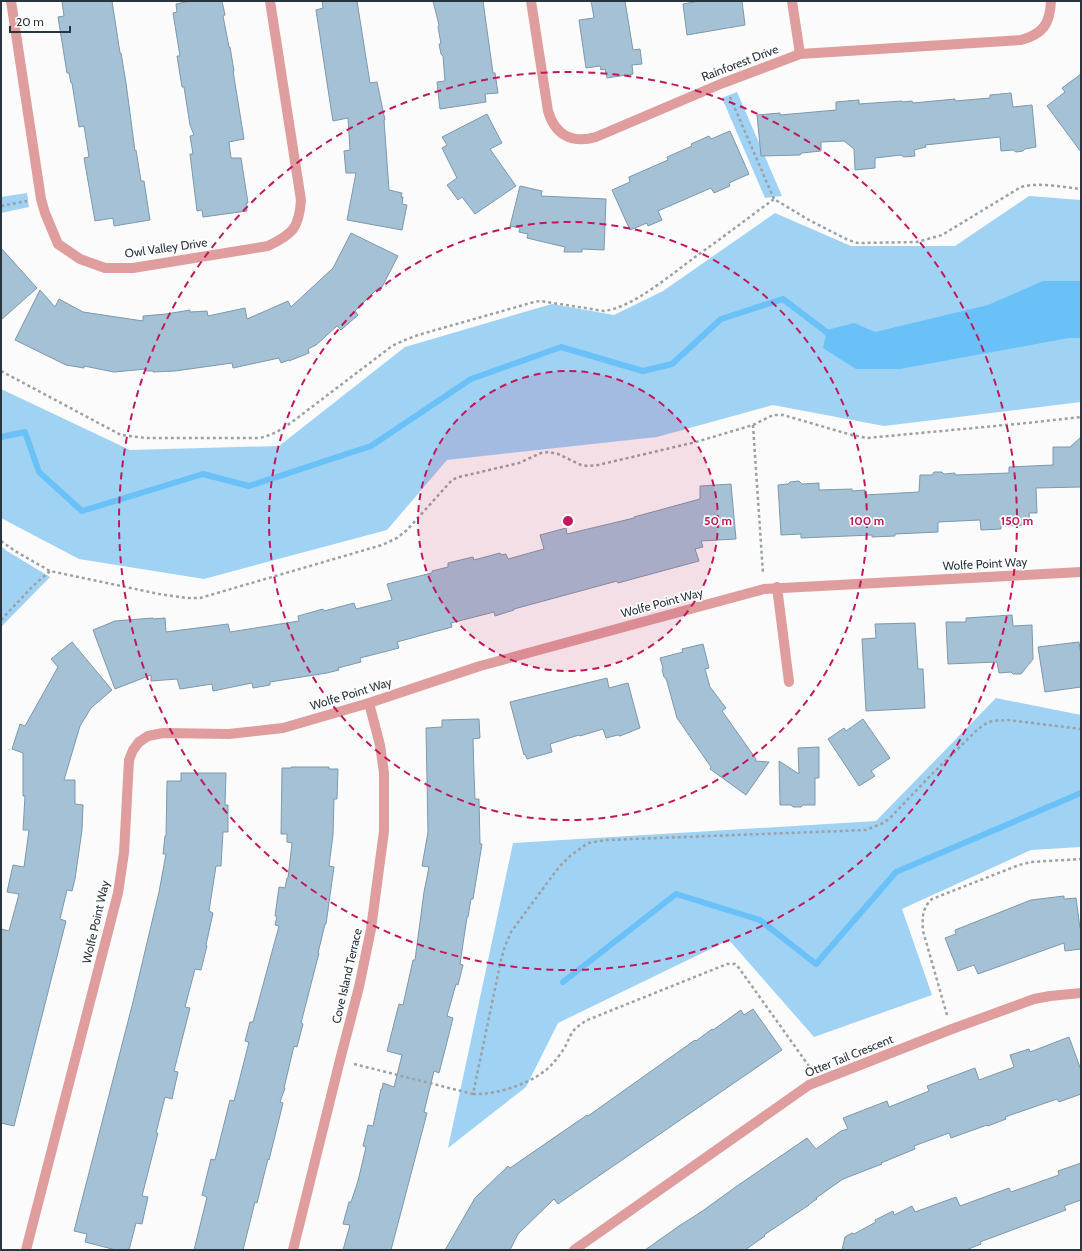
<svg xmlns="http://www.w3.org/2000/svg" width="1082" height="1251" font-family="Cabin,sans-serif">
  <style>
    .green { fill: #a0d2f4 }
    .water { fill: #69c1f8 }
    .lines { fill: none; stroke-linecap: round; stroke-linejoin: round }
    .stream { stroke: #69c1f8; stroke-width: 6 }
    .building { fill: #a4c1d5; stroke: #7d99ac }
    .path { stroke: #9ba1a4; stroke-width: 2.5; stroke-dasharray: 3 3; stroke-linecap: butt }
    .street { stroke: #df9d9d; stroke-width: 10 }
    .ring { fill: none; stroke: #c2185b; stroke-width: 2; stroke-dasharray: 7 5 }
    .labels { text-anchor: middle; stroke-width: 3.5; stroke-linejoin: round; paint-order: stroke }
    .street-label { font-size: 12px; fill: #29353d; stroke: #fff }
    .centre { fill: #c2185b; stroke: #fff; stroke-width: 2 }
    .ring-label { font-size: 12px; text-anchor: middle; font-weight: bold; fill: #c2185b; stroke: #fff; stroke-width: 3.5; stroke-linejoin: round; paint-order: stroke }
  </style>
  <rect width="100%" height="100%" fill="#fbfbfb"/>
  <!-- green -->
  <g class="green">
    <polygon points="737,92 782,196 765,198 722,98"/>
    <polygon points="27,193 29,207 1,213 1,197"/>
    <polygon points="1029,196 1081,200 1081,402 884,426 773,405 657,437 447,460 387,530 204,579 79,559 1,518 1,389 130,450 279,446 405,347 552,304 614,315 663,291 775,213 851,246 955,246"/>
    <polygon points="1,546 7,551 50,577 1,627"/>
    <polygon points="996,698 1081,715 1081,847 1031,850 902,909 932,995 814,1037 729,940 558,1023 526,1087 448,1148 513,843 876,821"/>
  </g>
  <!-- water -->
  <polygon class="water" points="1043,281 1081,281 1081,338 1069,338 900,369 856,369 823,348 827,330 854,323 875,332 988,305"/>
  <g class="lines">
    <!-- stream -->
    <g class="stream">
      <polyline points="1,437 25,432 39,472 82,511 203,474 249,486 371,446 471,379 561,347 643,371 672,364 721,319 783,299 833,337"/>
      <polyline points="563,982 676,894 760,920 816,964 896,872 1081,793"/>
    </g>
  </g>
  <!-- building -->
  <g class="building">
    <polygon points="62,1 112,1 120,53 121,53 126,83 135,151 136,150 141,181 144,181 150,220 114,226 113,218 95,221 84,158 89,157 84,126 79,127 72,83 71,83 69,73 67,73 58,17 64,16"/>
    <polygon points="191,1 222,1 225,15 223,16 229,47 230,47 234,71 233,71 244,139 229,142 231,158 241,158 248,203 246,203 247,211 203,217 202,210 197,211 190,154 193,154 190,136 194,135 190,125 184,87 182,87 177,56 180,56 173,13 177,12 176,4"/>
    <polygon points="322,1 357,1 370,83 377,82 385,120 384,120 389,190 402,193 401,197 403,197 402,204 407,205 402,230 347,220 356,173 346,173 344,151 350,150 348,118 333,121 331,109 316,10 323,8"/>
    <polygon points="433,1 483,1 493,73 495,73 498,93 485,94 486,102 440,109 437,82 445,81 443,56 441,54 439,44 441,44 438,27 439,25"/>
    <polygon points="591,1 625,1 633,50 640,49 642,64 632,65 633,74 607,78 605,69 601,70 600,66 586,68 579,20 594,18"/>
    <polygon points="699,1 742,1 745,25 687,35 683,4"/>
    <polygon points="1081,74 1081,152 1047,106 1065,92 1062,88"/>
    <polygon points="1011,93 1013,107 1032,105 1036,147 1025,149 1023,151 1016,152 1013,150 1001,151 1000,137 925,145 926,147 914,150 915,156 904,157 901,155 875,158 875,168 855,170 854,149 844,141 821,142 821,151 802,153 800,155 761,156 757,115 780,113 780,115 836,110 836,102 859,100 859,104 902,101 903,102 912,101 913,103 955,99 955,101 990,98 990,95"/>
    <polygon points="487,114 502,143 490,149 516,186 475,214 462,197 458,200 447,185 457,178 442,148 447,145 442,137"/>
    <polygon points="730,131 749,174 729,183 730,186 714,193 711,188 658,211 662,220 648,226 647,223 630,230 612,190 630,182 629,177 668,160 667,157 692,146 691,144 709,136 711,139"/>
    <polygon points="520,186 542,191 541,196 606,199 604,250 582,249 582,252 564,252 565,247 527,238 528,234 519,232 520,228 510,226"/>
    <polygon points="351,233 398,256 380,291 377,289 355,311 358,315 341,330 337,326 316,345 308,349 309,353 289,361 289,360 281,363 279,358 233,368 232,363 175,371 153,372 153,371 146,371 146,369 114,372 84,366 84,368 66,365 15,340 40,290 55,307 59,299 83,312 143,321 143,316 166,314 190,310 190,312 207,311 208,316 245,308 247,319 288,301 291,307 333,268"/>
    <polygon points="1,248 37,288 1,320"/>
    <polygon points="1081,437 1081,487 1036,488 1037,513 1029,513 1030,525 1001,526 1001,529 981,530 980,520 938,522 938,532 895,534 895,536 872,537 872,535 801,538 801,534 781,535 778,485 788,484 790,482 799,481 802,484 819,483 819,490 852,489 852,491 865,490 865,495 919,492 920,475 932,475 934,472 942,472 944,474 955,473 955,475 1009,473 1009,467 1053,465 1053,447 1070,447"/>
    <polygon points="731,484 736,539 701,541 703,547 695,549 699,561 618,583 617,581 514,609 514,610 495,616 494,612 451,623 452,627 397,642 399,648 360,658 361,662 338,668 339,670 327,673 270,682 270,685 253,688 252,683 213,691 212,684 180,689 177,679 151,681 151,675 115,689 93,630 115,621 153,618 153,619 165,618 166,632 228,624 230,632 299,621 298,616 323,609 324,611 354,603 356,609 392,600 387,584 432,573 432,571 448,567 448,563 473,557 474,560 500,553 501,555 506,554 508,559 544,549 540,535 566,528 567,534 634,518 634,517 700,499 700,486"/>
    <polygon points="1012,615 1013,626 1032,625 1033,659 1021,674 1013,674 1011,672 999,673 997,662 948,664 946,622 966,622 966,618"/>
    <polygon points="915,623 918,669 923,669 925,708 866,711 862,639 876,638 875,624"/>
    <polygon points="72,642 112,690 91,708 80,726 64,780 75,780 75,804 83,805 82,830 75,879 72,891 67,890 60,919 66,921 14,1126 1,1123 1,929 9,931 19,894 7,892 13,865 24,867 29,830 23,830 25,796 23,796 23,753 12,749 20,724 25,726 58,667 51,659"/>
    <polygon points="1079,642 1081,656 1081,687 1045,692 1038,647"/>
    <polygon points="703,644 709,668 705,669 710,687 726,708 722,711 756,759 755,761 769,762 746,795 710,769 711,767 677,718 666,678 664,677 662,670 663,668 660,658 683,652 682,649"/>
    <polygon points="607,678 609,688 628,683 640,728 620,736 618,735 606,738 603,729 580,736 579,735 550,744 552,752 527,759 525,754 524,755 510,702"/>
    <polygon points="479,719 480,738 473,739 474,774 475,799 479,799 480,844 482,844 473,899 471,899 468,917 467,917 460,964 463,965 458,985 456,984 447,1016 453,1018 446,1046 439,1073 434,1071 424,1112 427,1113 391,1250 343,1250 350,1225 343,1224 349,1202 351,1202 358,1181 366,1147 363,1146 368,1125 373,1126 381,1089 382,1089 383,1083 394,1087 402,1055 387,1051 399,1004 403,1005 413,960 415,960 424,892 429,867 422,866 428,832 426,728 442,727 442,720"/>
    <polygon points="863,719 890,758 871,771 875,776 859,786 828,739 844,728 846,731"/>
    <polygon points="819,747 819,778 815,778 815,805 803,805 801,807 793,807 791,805 780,805 779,761 799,774 798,748"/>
    <polygon points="291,767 329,767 329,769 338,769 337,799 334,799 333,835 329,866 334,867 326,924 325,924 318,953 319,953 301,1023 303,1024 297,1047 294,1046 284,1088 285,1088 280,1102 283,1103 269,1160 268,1159 257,1203 255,1202 243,1250 194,1250 207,1197 202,1195 211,1159 215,1160 230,1100 234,1101 249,1042 245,1041 250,1022 253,1022 279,926 275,925 277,916 275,916 279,887 285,888 287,878 288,878 292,843 287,842 287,834 281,834 282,768 291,768"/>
    <polygon points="181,773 226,773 225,805 228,805 228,832 223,832 221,866 216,866 209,911 213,913 206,945 207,946 201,970 195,969 185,1007 190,1008 174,1071 178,1072 172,1099 165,1097 156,1133 158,1133 142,1196 148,1197 142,1224 136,1223 129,1250 116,1250 85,1242 87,1234 74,1231 133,1002 159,892 166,854 163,854 165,836 166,836 167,781 181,781"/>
    <polygon points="1064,896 1064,899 1076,898 1080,928 1081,928 1081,949 1065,951 1064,943 978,974 974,965 958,971 945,938 956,934 955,930 1031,900"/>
    <polygon points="753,1009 782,1050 558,1204 554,1199 518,1234 510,1250 445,1250 475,1198 508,1166 510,1168 587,1115 588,1116 695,1040 696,1041 712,1029 713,1030 741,1010 744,1015"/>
    <polygon points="1069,1037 1081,1070 1081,1094 1059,1102 1057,1099 1005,1117 1006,1119 988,1126 987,1125 951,1138 949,1133 914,1146 915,1149 881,1163 882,1164 843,1179 816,1198 817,1199 808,1205 809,1205 764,1235 765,1236 745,1250 645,1250 679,1226 701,1212 737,1186 807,1138 816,1149 841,1131 848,1129 843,1118 887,1101 889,1107 929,1091 927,1086 975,1068 979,1080 1014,1067 1010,1055 1029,1049 1030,1052"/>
    <polygon points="1081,1163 1081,1200 1064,1206 1066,1210 980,1242 981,1244 966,1250 842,1250 845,1237 852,1233 854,1234 876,1222 875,1220 893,1211 894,1215 912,1206 915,1212 956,1197 960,1206 1009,1188 1011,1192 1059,1175 1058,1171"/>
  </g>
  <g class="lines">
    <!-- path -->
    <g class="path">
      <polyline points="730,97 774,199"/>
      <polyline points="1,206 27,201"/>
      <path d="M 1,371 L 121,435 L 146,438 L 259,438 C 274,435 284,428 296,419 L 392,346 L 405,340 L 418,335 L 534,302 L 540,301 L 604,311 C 632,308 672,274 695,257 C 722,238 748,218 774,199 L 809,220 L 848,240 L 858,243 L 917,242 L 942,235 L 1021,187 C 1040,182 1061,187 1081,189"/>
      <polyline points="753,425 763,574"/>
      <polyline points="1,541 15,551 50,571 159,594 187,598 200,598 382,545 397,538 407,530 452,480 459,477 519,463 541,453 549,452 558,454 581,465 588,466 598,465 696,442 753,425 773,415 783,415 852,435 867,438 1027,423 1081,417"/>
      <polyline points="1,620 33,586 50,571"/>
      <path d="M 947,1015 L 923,931 C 922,918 922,908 932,899 L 1019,865 L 1031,862 L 1081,859"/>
      <polyline points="354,1064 473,1094 501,960 505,946 511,932 559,867 570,856 588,843 606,840 866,830 883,823 890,818 932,774 978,729 985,724 992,721 1008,720 1081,729"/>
      <path d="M 473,1094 C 498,1095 538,1082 554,1062 C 558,1057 563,1051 566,1045 C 569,1039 571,1033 575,1029 C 578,1026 582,1024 585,1021 L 727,964 L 735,964 L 739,968 L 811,1069"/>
    </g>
    <!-- street -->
    <g class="street">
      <path d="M 11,1 L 41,199 L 45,213 L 58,244 L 80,259 L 105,268 L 133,268 L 268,246 C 293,234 299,228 301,200 L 270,1"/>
      <path d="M 531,1 L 548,111 C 555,135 572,144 596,137 L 723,83 L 800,54 L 1021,40 C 1043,34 1050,24 1051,1"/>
      <polyline points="792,1 800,54"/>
      <polyline points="777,587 789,682"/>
      <polyline points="26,1250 118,893 124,853 129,760 133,750 139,742 148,736 163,733 229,734 283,728 369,703 480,666 764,589 1081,572"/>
      <polyline points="293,1250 340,1060 359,987 371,929 384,831 384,773 380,745 369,703"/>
      <polyline points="574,1250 809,1085 952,1029 1034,999 1050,996 1081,993"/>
    </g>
  </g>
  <!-- distance rings -->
  <circle cx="568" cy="521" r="150" fill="#c2185b" fill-opacity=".12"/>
  <g class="ring">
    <circle cx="568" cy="521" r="150"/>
    <circle cx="568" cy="521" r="299"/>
    <circle cx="568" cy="521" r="449"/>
  </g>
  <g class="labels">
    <!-- street labels -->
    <g class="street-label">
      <text transform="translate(740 63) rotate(-21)" y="4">Rainforest Drive</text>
      <text transform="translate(166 248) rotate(-8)" y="4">Owl Valley Drive</text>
      <text transform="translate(985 564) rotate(-3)" y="4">Wolfe Point Way</text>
      <text transform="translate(662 603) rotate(-15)" y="4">Wolfe Point Way</text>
      <text transform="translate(351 694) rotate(-17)" y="4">Wolfe Point Way</text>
      <text transform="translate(96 922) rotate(-77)" y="4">Wolfe Point Way</text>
      <text transform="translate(347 976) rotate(-77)" y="4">Cove Island Terrace</text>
      <text transform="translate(849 1056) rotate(-22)" y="4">Otter Tail Crescent</text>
    </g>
  </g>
  <circle cx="568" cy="521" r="6" class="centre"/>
  <g class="ring-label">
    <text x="718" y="525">50 m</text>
    <text x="867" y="525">100 m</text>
    <text x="1017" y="525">150 m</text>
  </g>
  <!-- border -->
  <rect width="1082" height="1251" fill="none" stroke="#29353d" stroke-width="4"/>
  <!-- scale -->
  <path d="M10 26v6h60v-6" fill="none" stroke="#29353d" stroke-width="2"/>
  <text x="16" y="26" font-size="12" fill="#29353d" stroke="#ffffff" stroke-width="3" paint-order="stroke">20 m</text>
</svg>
